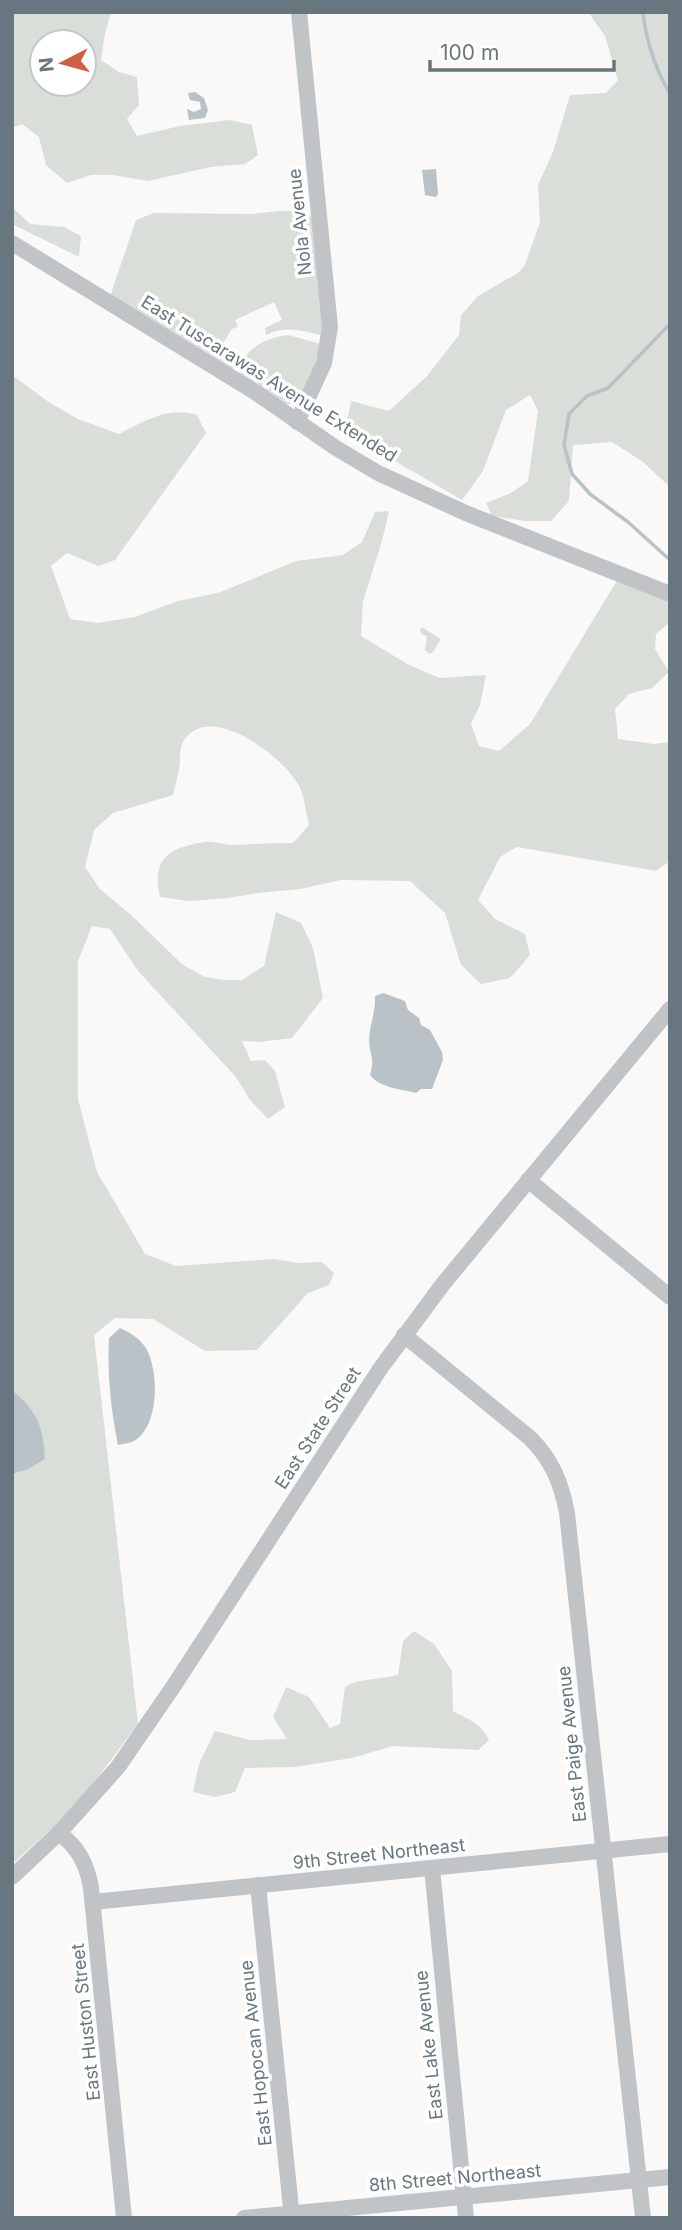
<svg xmlns="http://www.w3.org/2000/svg" width="682" height="2230" font-family="Inter,sans-serif">
  <style>
    .green { fill: #daded8; fill-rule: evenodd }
    .water { fill: #b9c3c7 }
    .lines { fill: none; stroke-linecap: round; stroke-linejoin: round }
    .stream { stroke: #b9c3c7; stroke-width: 3.5 }
    .minor { stroke: #c0c4c7; stroke-width: 16 }
    .labels { text-anchor: middle; stroke-width: 7; stroke-linejoin: round; paint-order: stroke }
    .street-label { font-size: 18px; fill: #68767f; stroke: #fff }
  </style>
  <rect width="100%" height="100%" fill="#faf9f8"/>
  <!-- green -->
  <g class="green">
    <path d="M 12,12 L 111,12 L 105,33 L 101,60 L 119,72 L 137,77 L 139,105 L 127,119 L 137,136 L 180,126 L 230,120 L 252,125 L 258,155 L 245,164 L 211,167 L 148,181 L 112,175 L 91,175 L 67,183 L 46,165 L 39,137 L 22,124 L 12,128 ZM 84,42 L 84,84 L 42,84 L 42,42 Z"/>
    <polygon points="588,12 670,12 670,487 643,462 612,442 573,445 569,501 551,521 526,521 492,516 486,503 511,493 528,481 538,411 530,395 506,410 483,471 462,500 345,432 351,401 389,411 427,376 459,335 461,315 478,296 518,273 525,265 540,222 538,185 553,152 570,95 606,93 618,80 605,36"/>
    <polygon points="12,207 30,224 64,227 81,236 79,257 12,224"/>
    <path d="M 280,211 L 306,211 L 314,220 L 323,336 C 303,331 286,325 266,335 L 265,328 L 282,320 L 274,302 L 235,320 L 238,327 L 232,329 L 223,343 L 225,351 L 235,360 L 232,373 L 110,296 L 136,220 L 154,213 L 252,214 Z"/>
    <path d="M 288,335 L 321,344 L 304,397 L 293,404 L 284,404 L 239,377 C 239,350 265,338 288,335 Z"/>
    <path d="M 12,375 L 50,403 L 78,419 L 119,434 C 145,421 168,406 197,415 L 206,433 L 115,560 L 98,566 L 67,553 L 51,566 L 70,619 L 97,623 L 135,617 L 178,601 L 218,593 L 296,561 L 343,555 L 362,542 L 375,512 L 389,511 L 382,541 L 363,601 L 361,636 L 409,665 L 440,678 L 486,675 L 480,705 L 471,724 L 479,746 L 499,751 L 530,724 L 621,574 L 670,594 L 670,622 L 656,634 L 655,649 L 669,672 L 652,688 L 629,694 L 615,709 L 618,739 L 654,744 L 670,742 L 670,861 L 656,871 L 517,847 L 500,857 L 478,900 L 495,919 L 525,934 L 530,955 L 510,978 L 481,984 L 461,965 L 445,913 L 410,881 L 341,880 L 300,889 L 257,893 L 228,898 L 189,901 L 160,897 C 151,859 169,847 206,842 C 214,841 224,845 233,845 C 253,844 273,843 293,843 L 309,825 C 306,813 305,799 300,788 C 286,758 208,698 183,742 C 179,749 181,760 179,769 C 178,777 175,786 173,795 L 113,813 L 94,830 L 85,867 L 100,889 L 130,914 L 183,965 L 205,977 L 223,980 L 242,980 L 264,966 L 276,912 L 301,923 L 313,948 L 323,998 L 292,1038 L 259,1042 L 242,1041 L 251,1061 L 265,1060 L 275,1071 L 285,1107 L 268,1119 L 250,1100 L 236,1077 L 138,971 L 110,929 L 92,926 L 78,961 L 78,1099 L 97,1172 L 145,1254 L 176,1266 L 272,1259 L 300,1263 L 322,1262 L 334,1273 L 329,1285 L 308,1293 L 257,1350 L 205,1351 L 153,1319 L 115,1318 L 94,1335 L 138,1724 L 74,1809 L 12,1864 L 12,1474 L 29,1469 L 45,1459 C 44,1439 27,1404 12,1390 Z"/>
    <polygon points="423,628 441,639 433,652 429,654 425,650 427,636 421,634 420,629"/>
    <path d="M 414,1631 L 434,1644 L 452,1671 L 453,1711 C 468,1719 482,1724 489,1740 L 478,1750 L 393,1746 L 352,1758 L 295,1767 L 245,1768 L 235,1792 L 215,1797 L 193,1792 L 199,1764 L 215,1731 L 250,1740 L 287,1739 L 273,1717 L 286,1687 L 309,1697 L 330,1728 L 340,1724 L 345,1687 C 362,1677 379,1680 398,1675 L 403,1641 Z"/>
  </g>
  <!-- water -->
  <g class="water">
    <polygon points="195,92 204,98 208,110 205,118 189,120 187,109 194,112 201,109 200,102 190,100 188,93"/>
    <polygon points="436,169 438,194 436,197 425,195 422,170"/>
    <path d="M 383,993 L 405,1001 L 408,1010 L 419,1018 L 421,1025 L 430,1030 L 442,1052 L 443,1060 L 432,1089 L 421,1089 L 416,1093 C 401,1089 380,1088 370,1075 C 375,1057 370,1057 369,1041 C 369,1026 376,1012 375,996 Z"/>
    <path d="M 120,1328 C 131,1333 139,1338 146,1348 C 159,1371 160,1426 134,1441 C 130,1443 123,1444 118,1445 C 111,1411 107,1373 109,1338 Z"/>
    <path d="M 12,1390 C 38,1413 43,1426 45,1459 L 29,1469 L 12,1474 Z"/>
  </g>
  <g class="lines">
    <!-- stream -->
    <g class="stream">
      <path d="M 643,12 C 646,40 656,70 670,94"/>
      <polyline points="670,324 608,388 587,396 569,414 564,445 572,474 590,494 628,522 670,560"/>
    </g>
    <!-- minor -->
    <g class="minor">
      <polyline points="12,243 255,392 336,448 378,473 468,514 670,594"/>
      <polyline points="297,422 324,363 330,327 299,12"/>
      <polyline points="528,1180 670,1297"/>
      <path d="M 404,1335 L 530,1438 C 552,1460 561,1482 567,1513 L 643,2218"/>
      <path d="M 59,1833 C 78,1847 87,1864 91,1888 L 124,2218"/>
      <polyline points="432,1868 466,2218"/>
      <polyline points="12,1877 59,1833 118,1767 173,1687 380,1369 443,1284 670,1009"/>
      <polyline points="258,1885 292,2218"/>
      <polyline points="93,1902 670,1844"/>
      <polyline points="244,2218 670,2177"/>
    </g>
  </g>
  <g class="labels">
    <!-- street labels -->
    <g class="street-label">
      <text transform="translate(300 222) rotate(-96)" y="6">Nola Avenue</text>
      <text transform="translate(269 379) rotate(32)" y="6">East Tuscarawas Avenue Extended</text>
      <text transform="translate(318 1428) rotate(-57)" y="6">East State Street</text>
      <text transform="translate(572 1744) rotate(-96)" y="6">East Paige Avenue</text>
      <text transform="translate(379 1854) rotate(-6)" y="6">9th Street Northeast</text>
      <text transform="translate(86 2022) rotate(-96)" y="6">East Huston Street</text>
      <text transform="translate(429 2045) rotate(-96)" y="6">East Lake Avenue</text>
      <text transform="translate(256 2053) rotate(-96)" y="6">East Hopocan Avenue</text>
      <text transform="translate(455 2178) rotate(-5)" y="6">8th Street Northeast</text>
    </g>
  </g>
  <!-- border -->
  <rect width="682" height="2230" fill="none" stroke="#68767f" stroke-width="28"/>
  <!-- north arrow -->
  <g transform="translate(63 63) rotate(264)"><circle r="33" fill="#ffffff" stroke="#c3c8cc" stroke-width="2"/>
  <path d="M0-5L12 26L0 18L-12 26Z" fill="#ce5e44"/>
  <text y="-10" font-size="19" font-weight="bold" text-anchor="middle" fill="#68767f">N</text>
  </g>
  <!-- scale -->
  <path d="M430 60v10h184v-10" fill="none" stroke="#68767f" stroke-width="3.5"/>
  <text x="440" y="60" font-size="21" fill="#68767f" stroke="#ffffff" stroke-width="5" paint-order="stroke">100 m</text>
</svg>
